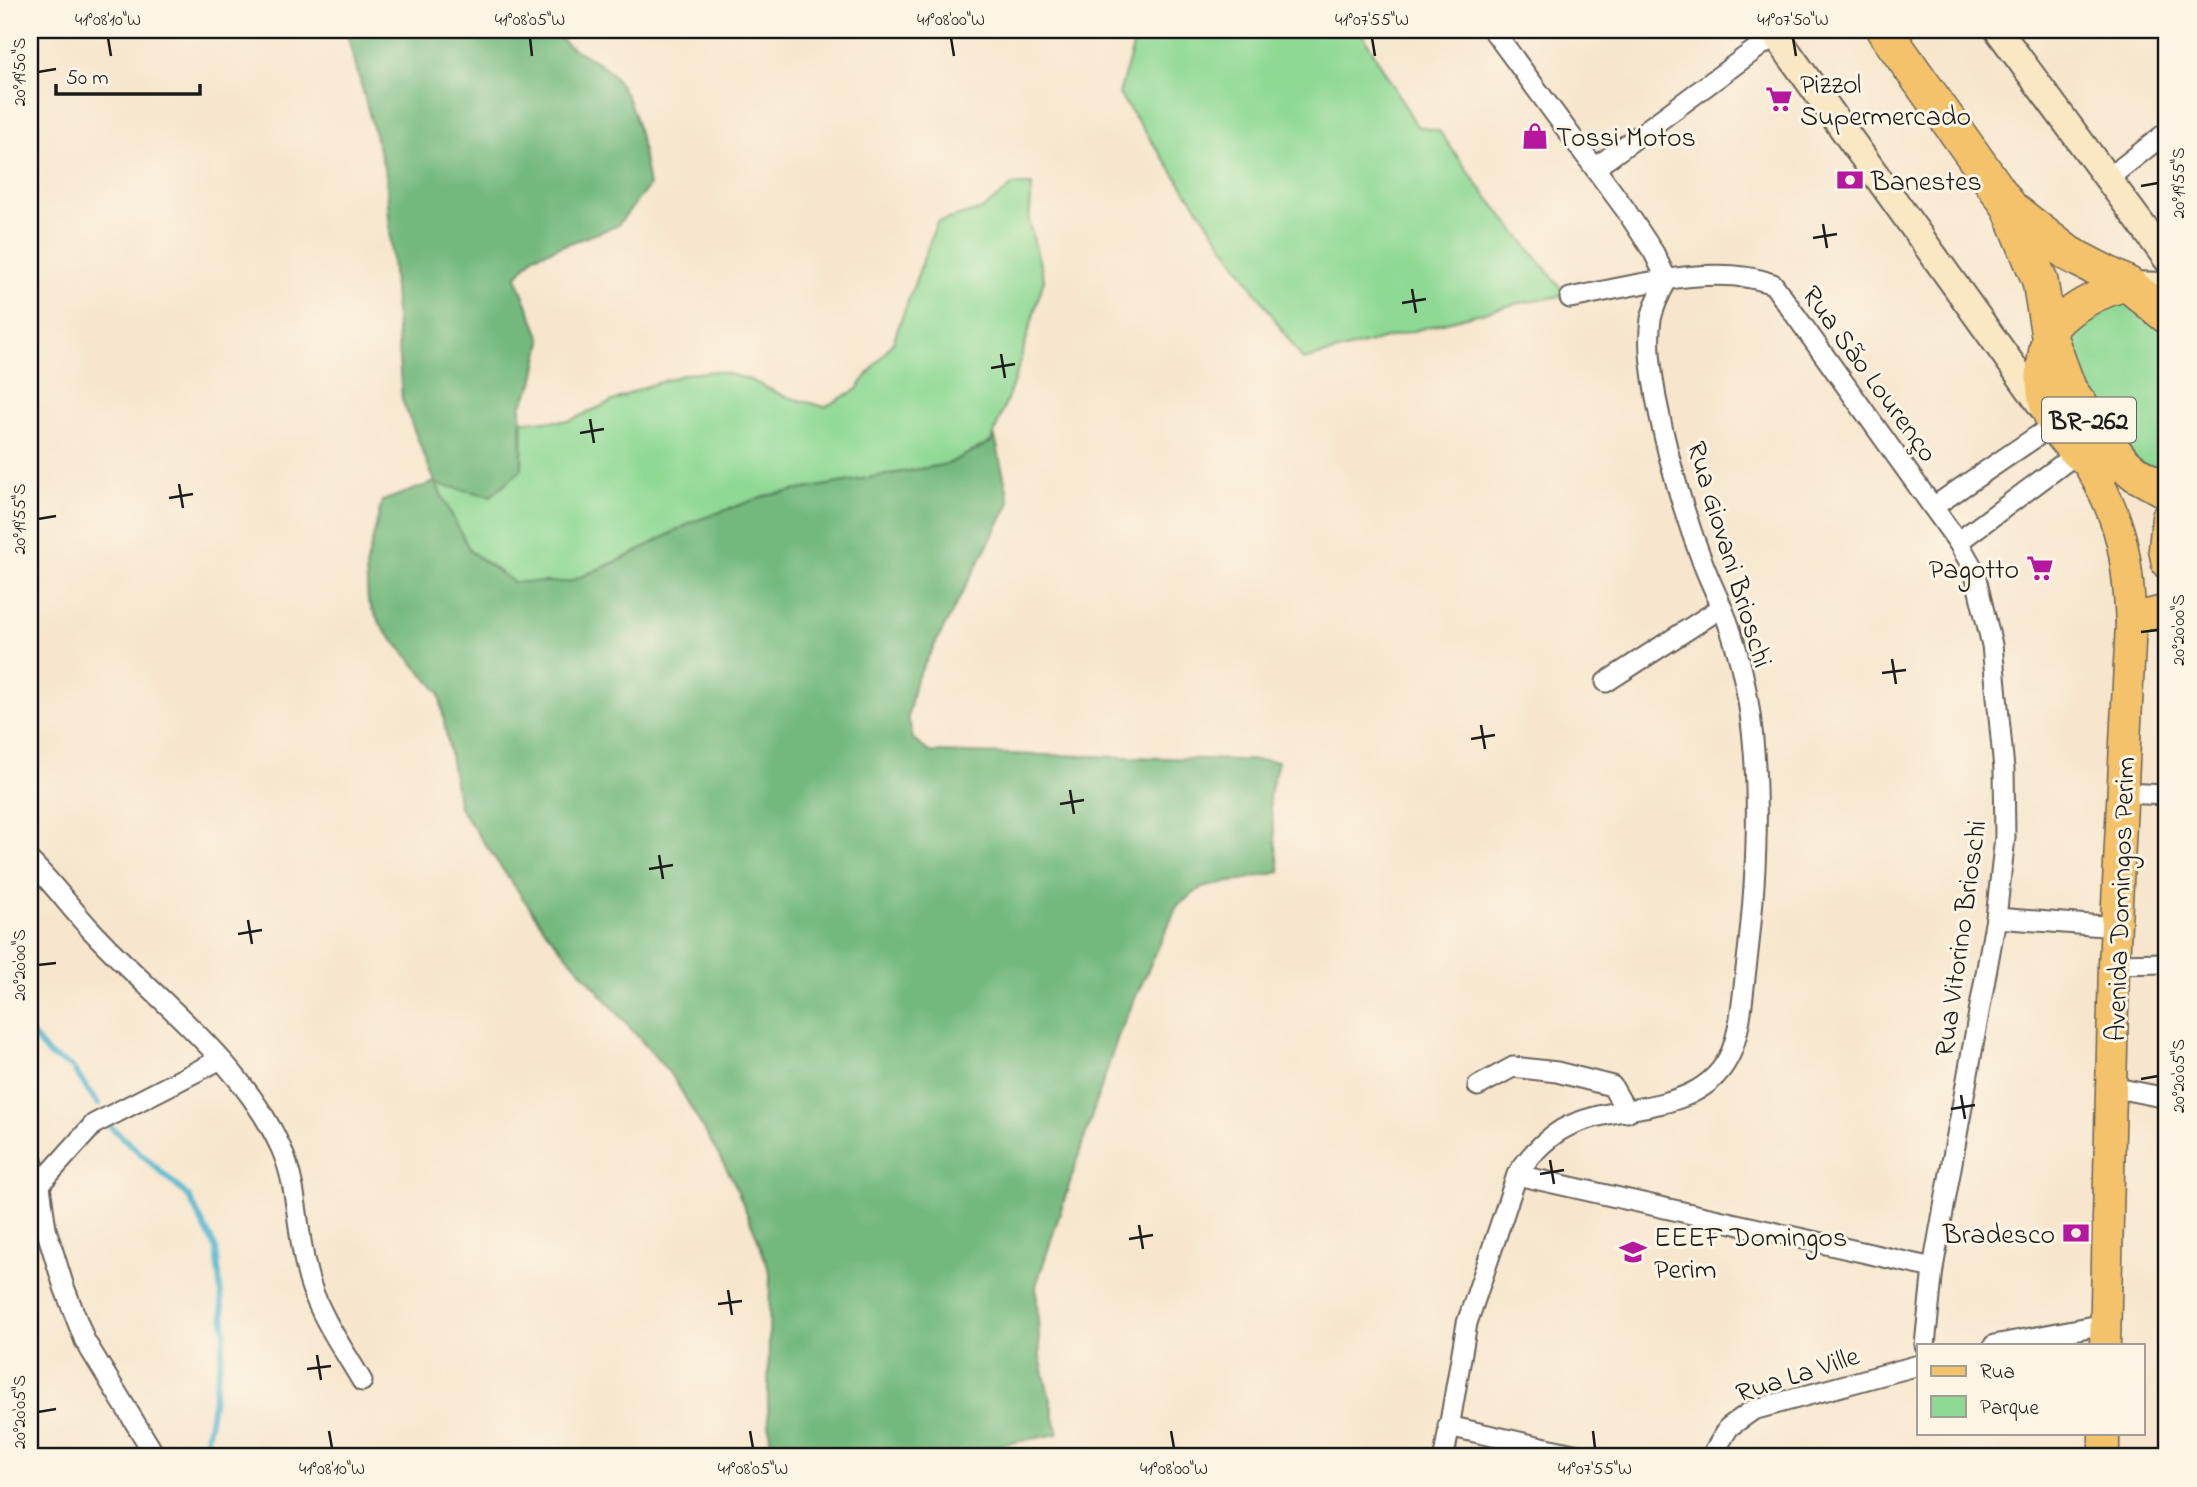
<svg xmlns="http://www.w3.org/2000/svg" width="2197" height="1487" font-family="'Indie Flower',sans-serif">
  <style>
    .green { fill: #8fd995; stroke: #567a58; stroke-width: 2 }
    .forest { fill: #73b97e; stroke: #486a4d; stroke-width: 2 }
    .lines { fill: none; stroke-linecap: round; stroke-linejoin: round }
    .stream { stroke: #50b5cf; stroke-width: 6 }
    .street-casing { stroke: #69635a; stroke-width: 23 }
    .secondary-casing { stroke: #69635a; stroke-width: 30 }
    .primary-casing { stroke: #69635a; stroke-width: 33 }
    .highway-casing { stroke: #69635a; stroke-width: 38 }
    .street { stroke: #fff; stroke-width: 19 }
    .secondary { stroke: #fae7c3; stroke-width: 26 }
    .primary { stroke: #f3c26a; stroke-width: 30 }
    .highway { stroke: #f3c26a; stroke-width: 35 }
    .ticks { fill: none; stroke: #1c1c1c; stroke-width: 2.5 }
    .labels { text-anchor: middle; stroke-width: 6; stroke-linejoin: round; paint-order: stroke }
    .shield { fill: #fcf5e5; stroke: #5f5d58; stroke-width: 2 }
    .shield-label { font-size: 26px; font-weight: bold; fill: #1c1c1c }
    .poi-label { font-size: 28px; fill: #1c1c1c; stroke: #fcf5e5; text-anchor: start }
    .street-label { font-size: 28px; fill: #1c1c1c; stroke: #fcf5e5 }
    .neatline { fill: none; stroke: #1c1c1c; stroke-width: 2.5 }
    .ticks-label { font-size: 18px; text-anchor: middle; fill: #1c1c1c }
  </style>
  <rect width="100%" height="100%" fill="#fcf5e5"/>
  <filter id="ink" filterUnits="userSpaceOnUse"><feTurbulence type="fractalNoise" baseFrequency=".0143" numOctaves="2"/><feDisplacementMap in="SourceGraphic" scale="14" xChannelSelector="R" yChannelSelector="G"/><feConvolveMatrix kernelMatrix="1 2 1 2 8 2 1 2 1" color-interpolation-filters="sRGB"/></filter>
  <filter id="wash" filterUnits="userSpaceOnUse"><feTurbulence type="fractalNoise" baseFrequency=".00686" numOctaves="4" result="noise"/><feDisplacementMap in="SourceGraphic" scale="28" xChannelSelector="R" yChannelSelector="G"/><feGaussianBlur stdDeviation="1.57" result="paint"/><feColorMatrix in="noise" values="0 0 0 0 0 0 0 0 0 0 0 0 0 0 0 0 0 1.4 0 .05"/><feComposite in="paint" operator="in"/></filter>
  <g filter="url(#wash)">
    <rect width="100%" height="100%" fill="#f7e6cd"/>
    <!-- green -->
    <g class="green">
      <polygon points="1138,30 1360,30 1417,126 1439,131 1480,188 1567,295 1515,304 1303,360 1119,94"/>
      <polygon points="1013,185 1032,185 1029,223 1044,279 1016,375 991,442 948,464 765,496 569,582 513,582 470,551 435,483 491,496 522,469 523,421 569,421 642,388 685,374 716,371 748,379 784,396 825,407 856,390 893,342 937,222 983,209"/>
      <path d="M 2118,297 L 2167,330 L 2167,473 L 2139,464 L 2066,362 C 2070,318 2084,318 2118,297 Z"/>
    </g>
    <!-- forest -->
    <path class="forest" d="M 346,30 L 554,30 C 564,48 585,53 602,65 C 636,90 642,147 649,186 L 617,226 L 534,256 L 516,277 L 542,341 L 533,383 L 521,406 L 522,469 L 491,496 L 436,484 L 470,551 L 513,582 L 569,582 L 623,559 L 692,522 L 765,496 L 948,464 L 991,442 L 995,437 L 1010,503 L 915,682 L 908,716 L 913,739 L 929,752 L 1278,761 L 1269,797 L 1280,872 L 1201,888 L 1177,906 L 1118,1036 L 1036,1286 L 1040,1357 L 1058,1434 L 936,1457 L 771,1457 L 768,1404 L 770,1273 L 755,1232 L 732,1178 L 673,1077 L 546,931 L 459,807 L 439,692 L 384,630 L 368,602 L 366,567 L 382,501 L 435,482 L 402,400 L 386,175 Z"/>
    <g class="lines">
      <!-- stream -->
      <g class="stream">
        <polyline points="30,1032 49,1055 72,1067 98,1104"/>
        <polyline points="110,1126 189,1197 216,1249 225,1332 204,1457"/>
      </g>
    </g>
  </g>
  <g filter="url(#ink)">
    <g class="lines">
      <defs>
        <g id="street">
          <polyline points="1493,30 1625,209 1654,253 1667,280"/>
          <polyline points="1595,168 1775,35"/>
          <polyline points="2106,180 2167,132"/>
          <path d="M 1570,298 C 1629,287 1716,262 1773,284 L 1958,542 L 1974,570 L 1992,645 L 2004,769 L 2005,837 L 1996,918 L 1933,1268 L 1925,1345"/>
          <polyline points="1933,507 2052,426"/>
          <polyline points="1958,542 2076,454"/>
          <polyline points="1606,682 1721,608"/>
          <polyline points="2123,793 2167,795"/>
          <path d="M 30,861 C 53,883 71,909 93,932 C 157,1001 241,1060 281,1148 C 300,1191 296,1239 310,1283 C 321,1318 344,1350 362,1381"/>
          <polyline points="1996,918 2117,927"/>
          <polyline points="2114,964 2167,963"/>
          <polyline points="1478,1086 1513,1067 1557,1072 1612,1086 1627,1112"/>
          <polyline points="2111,1087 2167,1098"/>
          <polyline points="30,1155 40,1186 46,1229 64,1287 85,1341 156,1457"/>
          <polyline points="1517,1175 1933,1268"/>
          <polyline points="33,1192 94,1124 219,1060"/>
          <polyline points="1994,1345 2105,1324"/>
          <polyline points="1448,1426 1587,1457"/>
          <path d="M 1444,1457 L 1467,1323 L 1517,1175 C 1528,1158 1543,1141 1561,1130 C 1615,1099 1704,1120 1732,1050 C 1742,1023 1743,990 1747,961 C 1759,859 1765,733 1732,635 C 1725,611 1713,589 1704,566 C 1683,512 1667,455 1656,398 C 1652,372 1647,346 1651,319 C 1654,305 1660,293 1667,280"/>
          <polyline points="1711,1457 1729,1427 1753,1410 1919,1365"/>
        </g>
        <g id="secondary">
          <polyline points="1772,30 2043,408"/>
          <polyline points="1998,30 2167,259"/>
          <polyline points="2129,285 2167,286"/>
        </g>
        <g id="primary">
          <path d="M 2087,462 C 2123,521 2127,556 2131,623 L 2114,964 L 2105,1345"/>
          <path d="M 2104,472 C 2063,450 2038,416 2042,368 C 2043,358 2044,345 2048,336 C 2062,310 2102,291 2129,285"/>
          <polyline points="2167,517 2164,549 2167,564"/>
          <polyline points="2131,623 2139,617 2167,610"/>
          <polyline points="2104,1457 2104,1433"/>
        </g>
        <g id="highway">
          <polyline points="1884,30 2009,206 2040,281 2049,336 2069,390 2122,462 2136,474 2167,491"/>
          <polyline points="2014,211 2069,254 2129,285 2167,316"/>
        </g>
      </defs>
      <!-- street casing -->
      <use href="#street" class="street-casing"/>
      <!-- secondary casing -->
      <use href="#secondary" class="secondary-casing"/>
      <!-- primary casing -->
      <use href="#primary" class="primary-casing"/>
      <!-- highway casing -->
      <use href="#highway" class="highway-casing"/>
      <!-- street -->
      <use href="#street" class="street"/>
      <!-- secondary -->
      <use href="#secondary" class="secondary"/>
      <!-- primary -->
      <use href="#primary" class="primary"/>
      <!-- highway -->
      <use href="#highway" class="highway"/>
    </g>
  </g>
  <!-- ticks -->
  <path class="ticks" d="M 108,38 L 111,56M 530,38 L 532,56M 951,38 L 954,56M 1372,38 L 1375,56M 1793,38 L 1796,56M 38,72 L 56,69M 2141,186 L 2158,183M 1823,224 L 1827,248M 1813,238 L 1837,234M 1412,289 L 1416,313M 1402,303 L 1426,299M 1001,354 L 1005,378M 991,368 L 1015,364M 590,419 L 594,443M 580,433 L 604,429M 179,484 L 183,508M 169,498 L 193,494M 38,519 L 56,516M 2141,632 L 2158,630M 1892,659 L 1896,684M 1882,673 L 1906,670M 1481,725 L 1485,749M 1471,739 L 1495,735M 1070,790 L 1074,814M 1060,804 L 1084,800M 659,855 L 663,879M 649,869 L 673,865M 248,920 L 252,944M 238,934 L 262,930M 38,965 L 56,963M 2141,1079 L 2158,1076M 1961,1095 L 1965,1119M 1951,1109 L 1975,1105M 1550,1160 L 1554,1184M 1540,1174 L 1564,1170M 1139,1225 L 1143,1249M 1129,1239 L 1153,1235M 728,1290 L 732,1315M 718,1304 L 742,1301M 317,1355 L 321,1380M 307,1369 L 331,1366M 38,1412 L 56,1409M 329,1431 L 332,1448M 750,1431 L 753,1448M 1171,1431 L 1174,1448M 1593,1431 L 1595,1448"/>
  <!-- icons -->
  <defs>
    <symbol id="supermarket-bare" viewBox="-9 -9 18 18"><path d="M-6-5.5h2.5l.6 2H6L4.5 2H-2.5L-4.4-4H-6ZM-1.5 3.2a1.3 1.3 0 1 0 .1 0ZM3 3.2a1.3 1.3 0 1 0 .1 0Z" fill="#b5179e" stroke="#fcf5e5" stroke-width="2.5" paint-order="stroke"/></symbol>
    <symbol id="shop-bare" viewBox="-9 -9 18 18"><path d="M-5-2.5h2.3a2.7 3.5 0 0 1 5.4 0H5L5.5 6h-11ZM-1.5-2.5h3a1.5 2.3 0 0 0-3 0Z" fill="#b5179e" stroke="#fcf5e5" stroke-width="2.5" paint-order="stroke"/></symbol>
    <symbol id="bank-bare" viewBox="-9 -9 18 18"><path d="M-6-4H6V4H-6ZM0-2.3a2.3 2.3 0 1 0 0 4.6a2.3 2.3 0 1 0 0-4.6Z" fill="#b5179e" stroke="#fcf5e5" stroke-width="2.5" paint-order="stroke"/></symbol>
    <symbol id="school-bare" viewBox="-9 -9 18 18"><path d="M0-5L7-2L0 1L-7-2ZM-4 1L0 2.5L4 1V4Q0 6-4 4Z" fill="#b5179e" stroke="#fcf5e5" stroke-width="2.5" paint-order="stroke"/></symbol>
  </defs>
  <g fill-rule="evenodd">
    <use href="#supermarket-bare" x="1760" y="80" width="38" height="38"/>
    <use href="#shop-bare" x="1516" y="117" width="38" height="38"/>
    <use href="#bank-bare" x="1831" y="161" width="38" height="38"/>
    <use href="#supermarket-bare" x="2021" y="549" width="38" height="38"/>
    <use href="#bank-bare" x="2057" y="1214" width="38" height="38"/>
    <use href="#school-bare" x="1614" y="1233" width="38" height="38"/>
  </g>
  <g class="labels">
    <!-- shield labels -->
    <rect class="shield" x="2042" y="397.5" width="94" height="45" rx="5"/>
    <g class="shield-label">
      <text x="2089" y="429">BR-262</text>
    </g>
    <!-- poi labels -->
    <g class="poi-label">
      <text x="1800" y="93">Pizzol<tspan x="1800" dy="32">Supermercado</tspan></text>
      <text x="1556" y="146">Tossi Motos</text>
      <text x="1871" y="190">Banestes</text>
      <text x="2019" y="578" text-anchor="end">Pagotto</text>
      <text x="2055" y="1243" text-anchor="end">Bradesco</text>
      <text x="1654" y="1246">EEEF Domingos<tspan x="1654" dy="32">Perim</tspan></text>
    </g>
    <!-- street labels -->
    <g class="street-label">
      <text transform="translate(1871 373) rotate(54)" y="10">Rua São Lourenço</text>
      <text transform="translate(1731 554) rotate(73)" y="10">Rua Giovani Brioschi</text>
      <text transform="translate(2119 899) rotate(-88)" y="10">Avenida Domingos Perim</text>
      <text transform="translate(1959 938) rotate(-82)" y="10">Rua Vitorino Brioschi</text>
      <text transform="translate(1797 1373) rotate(-18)" y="10">Rua La Ville</text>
    </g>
  </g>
  <!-- margin -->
  <rect width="2197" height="1487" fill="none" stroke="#fcf5e5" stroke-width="77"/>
  <!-- legend -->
  <rect x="1917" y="1344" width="228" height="91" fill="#fcf5e5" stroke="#a29e95" stroke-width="2"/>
  <rect x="1931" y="1366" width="35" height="10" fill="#f3c26a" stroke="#a29e95" stroke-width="2"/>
  <text x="1980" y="1378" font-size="21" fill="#1c1c1c">Rua</text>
  <rect x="1931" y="1396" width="35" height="21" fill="#8fd995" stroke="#a29e95" stroke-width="2"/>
  <text x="1980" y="1414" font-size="21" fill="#1c1c1c">Parque</text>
  <!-- scale -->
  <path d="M56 84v10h144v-10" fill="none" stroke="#1c1c1c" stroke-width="3.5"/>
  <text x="66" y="84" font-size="21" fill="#1c1c1c" stroke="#fcf5e5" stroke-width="5" paint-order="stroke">50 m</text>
  <rect x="38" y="38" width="2120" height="1410" class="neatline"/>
  <g class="ticks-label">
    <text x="108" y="25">41°08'10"W</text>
    <text x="530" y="25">41°08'05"W</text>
    <text x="951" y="25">41°08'00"W</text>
    <text x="1372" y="25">41°07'55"W</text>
    <text x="1793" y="25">41°07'50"W</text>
    <text transform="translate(19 72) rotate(-90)" y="6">20°19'50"S</text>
    <text transform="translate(2178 183) rotate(-90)" y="6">20°19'55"S</text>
    <text transform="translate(19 519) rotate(-90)" y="6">20°19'55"S</text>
    <text transform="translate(2178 630) rotate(-90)" y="6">20°20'00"S</text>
    <text transform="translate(19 965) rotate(-90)" y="6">20°20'00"S</text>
    <text transform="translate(2178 1076) rotate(-90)" y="6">20°20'05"S</text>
    <text transform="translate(19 1412) rotate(-90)" y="6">20°20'05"S</text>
    <text x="332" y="1474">41°08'10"W</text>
    <text x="753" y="1474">41°08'05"W</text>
    <text x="1174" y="1474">41°08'00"W</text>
    <text x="1595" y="1474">41°07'55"W</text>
  </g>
</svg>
